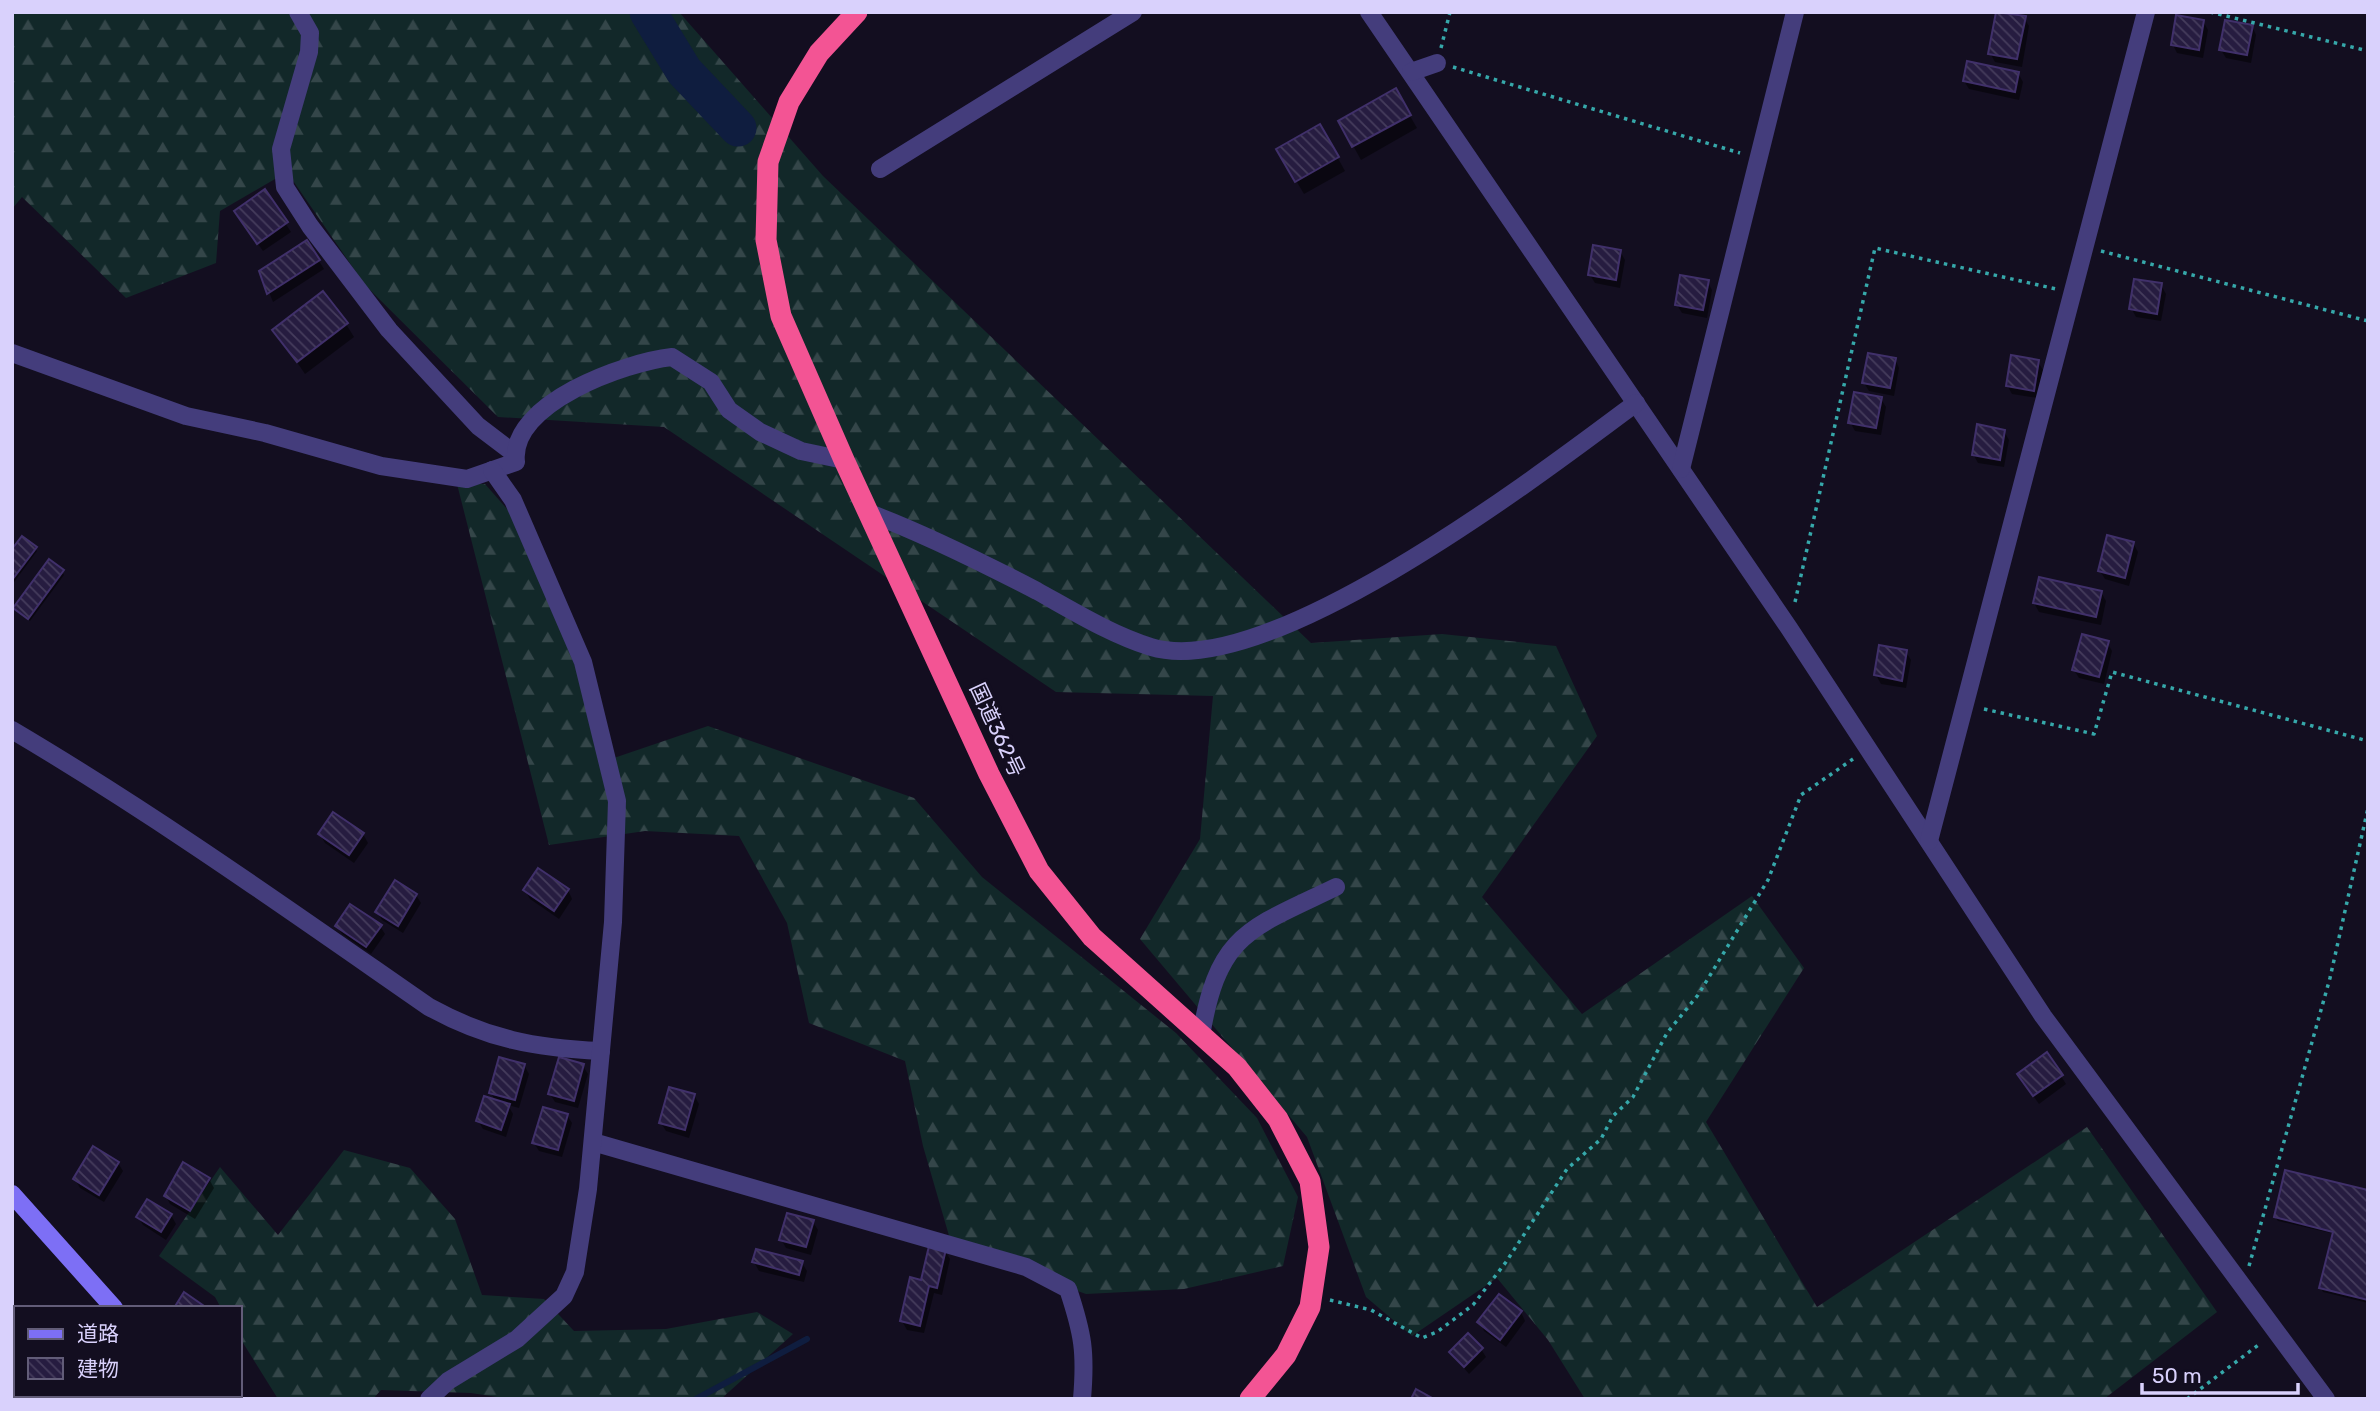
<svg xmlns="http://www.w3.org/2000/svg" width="2380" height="1411" font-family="Rubik,'Noto Sans JP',sans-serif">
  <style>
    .forest { fill: url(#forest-firs) }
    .shadow { fill: #0007 }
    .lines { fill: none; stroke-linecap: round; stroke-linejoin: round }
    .stream { stroke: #0f1d3f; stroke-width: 6 }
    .river { stroke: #0f1d3f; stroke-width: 37 }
    .building { fill: url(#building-back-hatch); stroke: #40306a; stroke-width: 2 }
    .path { stroke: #36a8aa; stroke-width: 3.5; stroke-dasharray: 3.5 5; stroke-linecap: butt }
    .street { stroke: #443d7c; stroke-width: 18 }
    .secondary { stroke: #7d6ff5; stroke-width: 18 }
    .highway { stroke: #f35494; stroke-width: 21 }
    .labels { text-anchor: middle; stroke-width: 7; stroke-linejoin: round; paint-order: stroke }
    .street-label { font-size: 21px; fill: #d9d1fc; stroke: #130e20 }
  </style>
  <defs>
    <pattern id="forest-firs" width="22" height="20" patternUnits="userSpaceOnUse" patternTransform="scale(1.75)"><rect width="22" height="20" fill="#122829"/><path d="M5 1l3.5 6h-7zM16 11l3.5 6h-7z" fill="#344649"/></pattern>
    <pattern id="building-back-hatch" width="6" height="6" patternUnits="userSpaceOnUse" patternTransform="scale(1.75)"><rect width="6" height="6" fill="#261c40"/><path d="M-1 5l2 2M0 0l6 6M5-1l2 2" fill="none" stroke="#453c5c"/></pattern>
  </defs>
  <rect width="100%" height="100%" fill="#130e20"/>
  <!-- forest -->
  <g class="forest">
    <polygon points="12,12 679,12 823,176 1311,643 1442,634 1556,646 1597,736 1482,897 1582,1014 1752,896 1804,968 1706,1122 1817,1307 2087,1127 2217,1312 2104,1399 1585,1399 1548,1340 1497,1278 1412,1336 1366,1297 1307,1137 1140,939 1200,839 1213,696 1056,692 664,427 498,417 365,285 287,172 220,211 216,263 126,298 22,197 12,209"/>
    <polygon points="457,484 485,484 529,534 608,760 708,726 914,798 982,877 1176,1033 1257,1118 1298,1197 1283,1266 1184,1289 1086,1294 952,1246 923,1146 905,1061 809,1023 787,923 739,836 645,831 549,845"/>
    <polygon points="344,1150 410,1168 455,1219 482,1295 544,1299 574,1331 666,1329 757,1312 793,1334 721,1399 510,1399 471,1393 381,1390 373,1399 278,1399 240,1338 240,1308 221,1308 215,1297 159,1256 220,1167 278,1235"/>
  </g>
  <!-- shadow -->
  <g class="shadow">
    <polygon points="2024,18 2029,26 2022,67 1995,62 1990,53"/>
    <polygon points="2203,21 2208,30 2203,58 2177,53 2173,45"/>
    <polygon points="2252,26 2256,35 2251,63 2226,58 2221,50"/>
    <polygon points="2018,73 2023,82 2019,100 1969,89 1964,81"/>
    <polygon points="1395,90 1417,128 1361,160 1340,122"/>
    <polygon points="1320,126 1345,171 1304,194 1278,150"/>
    <polygon points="265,192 291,232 263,251 241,220"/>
    <polygon points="307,242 324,269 273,302 261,272"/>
    <polygon points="1620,251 1625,260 1620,288 1595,283 1590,275"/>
    <polygon points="1707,281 1712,290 1707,318 1682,313 1677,305"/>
    <polygon points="2161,285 2166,294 2161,321 2136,317 2131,308"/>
    <polygon points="346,324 354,337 305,374 275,330"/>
    <polygon points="1895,359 1899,368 1894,396 1869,391 1864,383"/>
    <polygon points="2038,362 2043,370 2038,398 2012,394 2007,385"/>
    <polygon points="1881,399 1886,407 1881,435 1855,431 1850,422"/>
    <polygon points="2004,431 2009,440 2004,467 1978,463 1973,454"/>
    <polygon points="2133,543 2138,552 2129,586 2105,579 2100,571"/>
    <polygon points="35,548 37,551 12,585 12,552"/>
    <polygon points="62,571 64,575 30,621 18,612 15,608"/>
    <polygon points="2101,592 2106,601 2101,625 2039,612 2034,603"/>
    <polygon points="2107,642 2112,651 2104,684 2079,678 2074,670"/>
    <polygon points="1906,652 1911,660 1906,688 1881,684 1876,675"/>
    <polygon points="320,834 363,834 368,843 354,863 325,843"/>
    <polygon points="525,890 568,890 572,899 559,919 530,899"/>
    <polygon points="416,895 421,903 403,933 382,920 377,912"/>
    <polygon points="337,926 380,926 385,934 371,954 342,934"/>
    <polygon points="524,1065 529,1074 519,1108 508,1105 513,1114 506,1137 483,1129 478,1121 496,1102 491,1093"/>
    <polygon points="583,1066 588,1074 578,1108 555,1102 550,1094"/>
    <polygon points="2061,1076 2066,1084 2039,1104 2024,1083"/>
    <polygon points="694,1095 699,1104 689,1138 666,1131 661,1123"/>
    <polygon points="567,1115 572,1123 562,1157 539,1151 534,1143"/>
    <polygon points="118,1163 123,1171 104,1202 80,1188 75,1179"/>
    <polygon points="209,1179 214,1188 195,1219 170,1204 166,1196"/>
    <polygon points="2368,1192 2368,1303 2323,1292 2321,1288 2335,1234 2278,1221 2275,1217"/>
    <polygon points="171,1215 176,1224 166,1240 143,1225 138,1217"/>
    <polygon points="813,1222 818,1230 811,1255 786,1248 781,1239"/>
    <polygon points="945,1251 950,1259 942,1295 934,1293 924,1333 907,1330 902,1321 922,1282"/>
    <polygon points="754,1262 802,1263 807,1271 804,1282 759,1271"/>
    <polygon points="1521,1312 1525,1321 1506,1347 1484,1331 1480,1322"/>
    <polygon points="15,1313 16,1378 14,1381 12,1318"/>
    <polygon points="1481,1349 1486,1357 1469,1374 1451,1353"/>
  </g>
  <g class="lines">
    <!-- stream -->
    <polyline class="stream" points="696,1399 807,1339"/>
    <!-- river -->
    <polyline class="river" points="648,12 684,71 738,128"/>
  </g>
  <!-- building -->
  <g class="building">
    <polygon points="1996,12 2026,16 2017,59 1988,54"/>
    <polygon points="2176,15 2204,20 2199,50 2171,45"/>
    <polygon points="2225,20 2253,25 2247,55 2219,50"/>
    <polygon points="1967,61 2019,72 2015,92 1963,81"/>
    <polygon points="1396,88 1411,115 1352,147 1338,121"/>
    <polygon points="1320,124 1339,157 1295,182 1276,149"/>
    <polygon points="265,189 288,222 257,244 234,211"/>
    <polygon points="307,240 320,260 267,294 259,271"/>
    <polygon points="1593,245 1621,250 1616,280 1588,275"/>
    <polygon points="1680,275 1709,280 1703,310 1675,305"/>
    <polygon points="2134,279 2162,283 2157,314 2129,309"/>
    <polygon points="323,291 348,323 297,362 272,330"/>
    <polygon points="1868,353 1896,358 1890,388 1862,383"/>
    <polygon points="2011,355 2039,360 2034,391 2006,386"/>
    <polygon points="1854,392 1882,397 1876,428 1848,423"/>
    <polygon points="1977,424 2005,430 2000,460 1972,455"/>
    <polygon points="2107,535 2134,542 2125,578 2098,571"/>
    <polygon points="22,536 37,547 12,580 12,549"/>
    <polygon points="49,559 64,570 28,619 13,608"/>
    <polygon points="2039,577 2102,591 2096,617 2033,603"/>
    <polygon points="2082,634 2109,641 2099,677 2072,670"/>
    <polygon points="1879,645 1907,650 1902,681 1874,675"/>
    <polygon points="333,812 364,833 349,855 318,834"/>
    <polygon points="538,868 569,889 554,911 523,890"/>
    <polygon points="395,880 417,894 398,926 375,912"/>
    <polygon points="350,904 382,925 366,947 335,926"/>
    <polygon points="2047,1052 2063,1075 2033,1096 2017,1074"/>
    <polygon points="499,1057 525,1064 515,1100 489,1093"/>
    <polygon points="559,1057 584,1064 574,1101 548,1094"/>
    <polygon points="669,1087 695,1094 685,1130 659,1123"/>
    <polygon points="484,1096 510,1104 501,1130 476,1121"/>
    <polygon points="543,1107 568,1114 558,1150 532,1143"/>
    <polygon points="93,1146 119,1162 99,1195 73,1179"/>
    <polygon points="183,1162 210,1178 190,1211 164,1196"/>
    <polygon points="2285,1170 2368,1190 2368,1300 2319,1288 2333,1232 2274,1217"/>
    <polygon points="147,1199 172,1214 161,1232 136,1217"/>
    <polygon points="787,1213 814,1220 806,1247 779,1240"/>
    <polygon points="929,1246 946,1249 937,1288 929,1286 920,1326 900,1321 910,1277 921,1280"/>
    <polygon points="756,1249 803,1261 799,1275 752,1262"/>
    <polygon points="184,1292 207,1308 174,1308"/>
    <polygon points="1499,1294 1522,1311 1500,1340 1477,1322"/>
    <polygon points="14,1310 16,1360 12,1367 12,1314"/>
    <polygon points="1468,1333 1483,1348 1464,1367 1449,1352"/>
    <polygon points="1416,1389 1434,1399 1411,1399"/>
  </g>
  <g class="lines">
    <!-- path -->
    <g class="path">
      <polyline points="2210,12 2368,51"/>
      <polyline points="1441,48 1450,12"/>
      <polyline points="1453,67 1740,153"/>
      <polyline points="2101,251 2368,321"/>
      <polyline points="1795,602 1875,248 2056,289"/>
      <polyline points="1984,709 2094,734 2112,672 2368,741"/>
      <polyline points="2249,1266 2330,978 2368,808"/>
      <polyline points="1330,1300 1371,1310 1422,1338 1437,1332 1473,1305 1506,1262 1567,1169 1601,1139 1613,1116 1633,1097 1667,1033 1698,995 1768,880 1801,795 1853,759"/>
      <polyline points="2187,1399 2261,1343"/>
    </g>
    <!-- street -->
    <g class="street">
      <polyline points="298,12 310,33 309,52 281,149 285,187 310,226 389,330 478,426 515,454"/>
      <polyline points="1369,12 1789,628 2043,1016 2326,1399"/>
      <polyline points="1411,72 1437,63"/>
      <polyline points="880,169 1133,12"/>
      <path d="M 12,353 L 186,416 L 265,433 L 381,466 L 467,479 L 516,462 C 509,403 626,362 672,357 L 711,382 L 729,410 L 760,432 L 801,451 L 844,460"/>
      <polyline points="1681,469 1795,12"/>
      <path d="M 869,513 C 923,533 985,564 1037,591 C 1073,611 1110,634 1151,647 C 1268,683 1542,473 1636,403"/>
      <path d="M 12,730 C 156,815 292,912 429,1007 C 487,1039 535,1048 601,1051"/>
      <polyline points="1929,841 2146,12"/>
      <path d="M 1201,1036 C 1218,933 1249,929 1336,887"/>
      <path d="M 593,1142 L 1026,1267 L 1068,1289 C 1083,1334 1086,1352 1082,1399"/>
      <polyline points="89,1399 93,1395"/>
      <polyline points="429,1399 448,1381 517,1339 564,1296 575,1272 588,1189 613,922 617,801 583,662 513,500 492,470"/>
    </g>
    <!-- secondary -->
    <g class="secondary">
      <polyline points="12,1194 114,1308"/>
      <polyline points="189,1395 191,1399"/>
    </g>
    <!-- highway -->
    <polyline class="highway" points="857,12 819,53 789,102 768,162 766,240 781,316 844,460 989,774 1039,871 1092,937 1237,1067 1278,1119 1310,1181 1319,1247 1310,1307 1286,1355 1250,1399"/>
  </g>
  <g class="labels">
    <!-- street labels -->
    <g class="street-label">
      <text transform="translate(997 730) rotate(65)" y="7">国道362号</text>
    </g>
  </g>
  <!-- border -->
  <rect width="2380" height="1411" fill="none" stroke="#d9d1fc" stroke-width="28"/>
  <!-- legend -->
  <rect x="14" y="1306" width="228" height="91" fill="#130e20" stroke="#625c78" stroke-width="2"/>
  <rect x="28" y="1329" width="35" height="10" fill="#7d6ff5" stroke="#625c78" stroke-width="2"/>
  <text x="77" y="1341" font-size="21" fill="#d9d1fc">道路</text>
  <rect x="28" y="1358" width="35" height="21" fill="url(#building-back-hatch)" stroke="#625c78" stroke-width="2"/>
  <text x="77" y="1376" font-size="21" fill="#d9d1fc">建物</text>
  <!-- scale -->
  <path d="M2142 1383v10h156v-10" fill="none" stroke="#d9d1fc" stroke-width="3.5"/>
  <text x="2152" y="1383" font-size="21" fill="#d9d1fc" stroke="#130e20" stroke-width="5" paint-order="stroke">50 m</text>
</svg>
